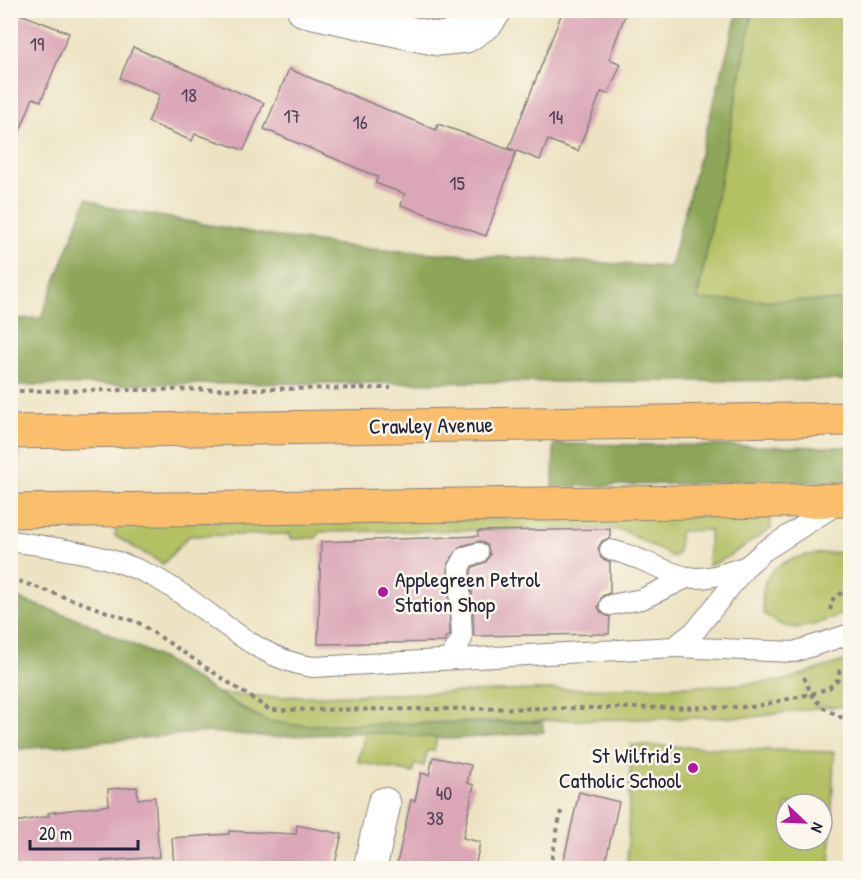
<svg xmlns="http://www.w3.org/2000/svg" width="861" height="879" font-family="'Patrick Hand',sans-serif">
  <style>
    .green { fill: #b3c063; stroke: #6a714f; stroke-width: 1.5; fill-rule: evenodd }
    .forest { fill: #8ea659; stroke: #58644a; stroke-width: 1.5 }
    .building { fill: #dba7b8 }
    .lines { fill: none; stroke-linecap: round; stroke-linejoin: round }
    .service-casing { stroke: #88827f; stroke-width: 22 }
    .minor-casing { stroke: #88827f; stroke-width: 35 }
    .primary-casing { stroke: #88827f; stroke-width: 35 }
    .path { stroke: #88827f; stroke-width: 4; stroke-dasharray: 4.5 4.5; stroke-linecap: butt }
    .service { stroke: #fff; stroke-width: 20 }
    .minor { stroke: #fff; stroke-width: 33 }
    .primary { stroke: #fabe6d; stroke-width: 33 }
    .poi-dot { fill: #b5179e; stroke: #fbf7ec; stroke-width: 2 }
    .labels { text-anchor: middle; stroke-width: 5; stroke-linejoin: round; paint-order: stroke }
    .number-label { font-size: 20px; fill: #50435a }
    .street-label { font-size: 22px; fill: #22223b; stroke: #fbf7ec }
    .poi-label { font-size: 22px; fill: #22223b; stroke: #fbf7ec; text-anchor: start }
  </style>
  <rect width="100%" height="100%" fill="#fbf7ec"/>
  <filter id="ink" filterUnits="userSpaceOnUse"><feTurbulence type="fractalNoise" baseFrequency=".0167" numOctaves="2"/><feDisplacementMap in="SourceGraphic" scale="12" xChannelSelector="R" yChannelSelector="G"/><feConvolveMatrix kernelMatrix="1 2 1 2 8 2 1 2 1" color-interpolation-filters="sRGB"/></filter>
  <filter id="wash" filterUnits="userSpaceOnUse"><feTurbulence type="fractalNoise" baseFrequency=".008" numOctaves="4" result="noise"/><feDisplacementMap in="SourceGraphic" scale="24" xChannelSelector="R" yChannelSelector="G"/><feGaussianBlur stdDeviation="1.35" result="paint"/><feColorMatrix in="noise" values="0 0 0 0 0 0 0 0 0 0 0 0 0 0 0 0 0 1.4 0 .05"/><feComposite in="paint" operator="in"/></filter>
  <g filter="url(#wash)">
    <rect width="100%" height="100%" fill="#ede3c3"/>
    <!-- green -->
    <g class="green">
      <polygon points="753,11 850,11 850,301 697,301"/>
      <path d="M 763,515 L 770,519 L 771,529 C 751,539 729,561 708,565 L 710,530 L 680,531 L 678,554 L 673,557 L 624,531 L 610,529 L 319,532 L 316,538 L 291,539 L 290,534 L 189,536 L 163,564 L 115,536 L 117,523 Z"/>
      <path d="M 850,552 L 850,611 C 816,623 795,640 764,614 C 752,555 807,553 850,552 Z"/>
      <polygon points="850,659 850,706 822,707 754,717 294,725 267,721 216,693 274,697 729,685 782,681"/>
      <polygon points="365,732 437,737 434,751 427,751 424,766 415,764 413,773 358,762"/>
      <path d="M 631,745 L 834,752 L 830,868 L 627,868 ZM 786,804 L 822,804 L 822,840 L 786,840 Z"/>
    </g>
    <!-- forest -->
    <g class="forest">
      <polygon points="738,11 753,11 697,300 850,301 850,380 11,385 11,319 41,318 87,198 107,207 278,237 370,249 670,267"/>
      <polygon points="554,444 850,447 850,482 740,482 553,487"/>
      <polygon points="11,452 19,452 18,490 11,491"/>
      <polygon points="10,596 81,620 165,660 244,710 267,721 294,725 542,722 544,732 453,739 365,732 274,737 208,732 11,750"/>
    </g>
    <g id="blocks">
      <!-- building -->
      <g class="building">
        <polygon points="10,10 69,33 41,101 33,98 12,151"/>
        <polygon points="563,10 627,10 609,59 621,64 608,94 601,92 578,151 548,140 540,160 509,148"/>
        <polygon points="133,47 264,103 244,150 195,134 192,141 148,122 160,95 120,78"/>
        <polygon points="289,69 436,130 438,124 516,152 486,236 401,205 405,194 375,183 378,177 264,129"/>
        <polygon points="610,529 610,538 602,541 598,548 601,558 610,562 610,593 602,596 598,607 601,613 610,617 609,634 474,636 471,571 473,567 486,562 490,555 487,545 480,541 461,546 448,563 450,636 445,637 445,642 318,644 321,542 478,536 478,531"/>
        <polygon points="433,757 471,765 467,783 474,785 463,838 480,842 475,868 396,868 411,800 415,801 421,773 429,775"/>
        <polygon points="137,787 138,799 155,797 159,857 102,861 103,868 10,868 10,823 49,816 48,813 109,805 108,789"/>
        <polygon points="579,792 619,802 604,868 562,868"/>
        <polygon points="297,825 342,834 334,868 174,868 172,838 229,834 229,831 296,834"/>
      </g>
    </g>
  </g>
  <g filter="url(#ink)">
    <use href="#blocks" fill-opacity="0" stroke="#88827f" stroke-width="1.5"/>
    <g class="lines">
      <defs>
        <g id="service">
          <path d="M 10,541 C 57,548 109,554 152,576 C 206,603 251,659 313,667 L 674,647 L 696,630 L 747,566 L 764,551 L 839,503"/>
          <path d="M 610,550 C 638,555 660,571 687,577 C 706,581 729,572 747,566"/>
          <polyline points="610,605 642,599 689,577"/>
          <polyline points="674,647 794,652 850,634"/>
          <polyline points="449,659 462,639 459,568 465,557 478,553"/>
        </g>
        <g id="minor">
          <polyline points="304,10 437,39 466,36 487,22 495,10"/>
          <polyline points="370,868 384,804"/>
        </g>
        <g id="primary">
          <polyline points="10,432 850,419"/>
          <polyline points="10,511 850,500"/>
        </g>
      </defs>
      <!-- service casing -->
      <use href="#service" class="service-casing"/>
      <!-- minor casing -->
      <use href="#minor" class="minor-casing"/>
      <!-- primary casing -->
      <use href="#primary" class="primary-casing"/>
      <!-- path -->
      <g class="path">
        <polyline points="10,391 391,388"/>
        <polyline points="10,578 139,623 270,710 752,707 811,694 829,688 838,679 840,667"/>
        <polyline points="830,610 833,599 850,587"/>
        <polyline points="804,677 811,694 822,707 850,722"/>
        <polyline points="550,868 561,811"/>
        <polyline points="850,868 850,863"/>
      </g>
      <!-- service -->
      <use href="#service" class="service"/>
      <!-- minor -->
      <use href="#minor" class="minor"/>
      <!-- primary -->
      <use href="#primary" class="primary"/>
    </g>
  </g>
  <!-- markers -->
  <g class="poi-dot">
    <circle cx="383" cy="592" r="6"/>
    <circle cx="693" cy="768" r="6"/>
  </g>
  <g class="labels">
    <!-- number labels -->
    <g class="number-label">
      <text x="37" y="51">19</text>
      <text x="189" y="102">18</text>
      <text x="292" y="123">17</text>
      <text x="556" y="124">14</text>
      <text x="360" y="129">16</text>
      <text x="457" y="190">15</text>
      <text x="444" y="800">40</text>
      <text x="435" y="825">38</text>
    </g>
    <!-- street labels -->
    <g class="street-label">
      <text transform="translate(431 425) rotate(-1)" y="8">Crawley Avenue</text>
    </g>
    <!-- poi labels -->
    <g class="poi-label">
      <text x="395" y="587">Applegreen Petrol<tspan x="395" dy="25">Station Shop</tspan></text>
      <text x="681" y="763" text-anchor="end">St Wilfrid's<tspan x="681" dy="25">Catholic School</tspan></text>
    </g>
  </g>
  <!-- margin -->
  <rect width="861" height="879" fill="none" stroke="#fbf7ec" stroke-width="36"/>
  <!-- north arrow -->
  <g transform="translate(804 822) rotate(113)"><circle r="28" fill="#fbf7ec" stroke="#a4a2a5" stroke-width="1.5"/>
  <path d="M0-4.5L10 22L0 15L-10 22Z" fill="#b5179e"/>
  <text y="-9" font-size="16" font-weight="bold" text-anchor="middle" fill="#22223b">N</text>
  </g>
  <!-- scale -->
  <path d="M30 840v9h108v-9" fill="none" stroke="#22223b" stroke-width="3"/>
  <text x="39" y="840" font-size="18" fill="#22223b" stroke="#fbf7ec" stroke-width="4.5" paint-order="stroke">20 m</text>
</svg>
